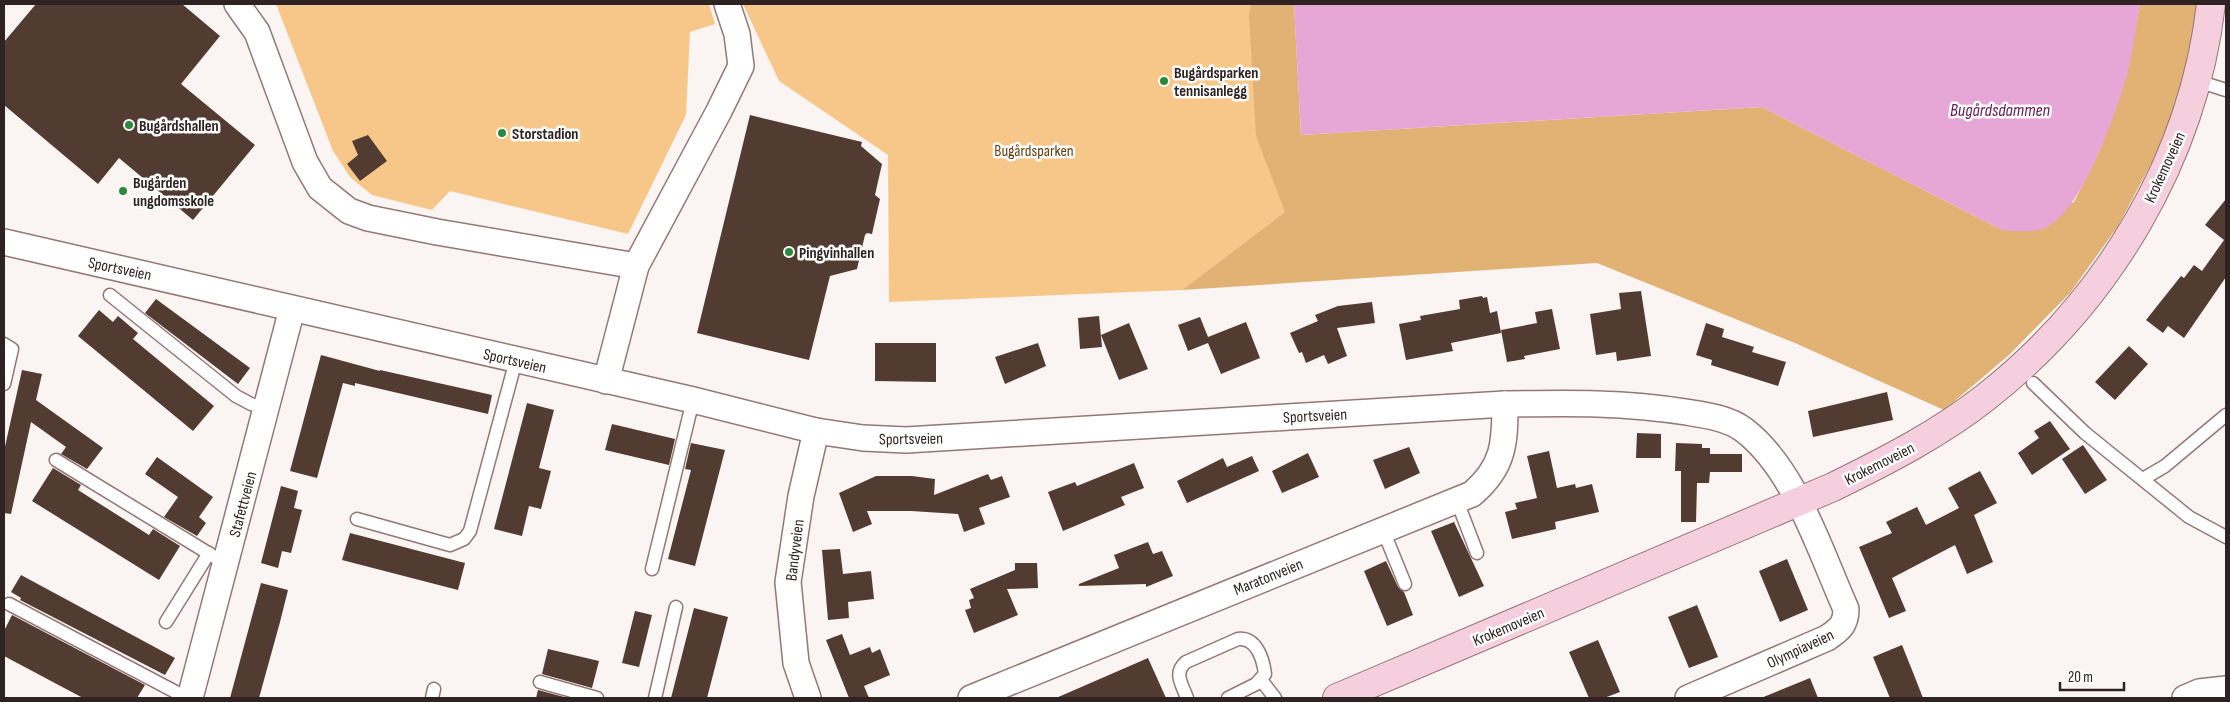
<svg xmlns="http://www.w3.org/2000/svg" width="2230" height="702" font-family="'Sofia Sans Condensed',sans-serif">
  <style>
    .green { fill: #f7c78a }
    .forest { fill: #e1b274 }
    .water { fill: #e6a7d7 }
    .building { fill: #523c31 }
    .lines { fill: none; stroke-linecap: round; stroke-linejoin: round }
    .lane-casing { stroke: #947875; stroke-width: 15 }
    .street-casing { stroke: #947875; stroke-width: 28 }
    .secondary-casing { stroke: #947875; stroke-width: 30 }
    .lane { stroke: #fff; stroke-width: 12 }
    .street { stroke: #fff; stroke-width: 25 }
    .secondary { stroke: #f5cfdd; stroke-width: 28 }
    .poi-dot { fill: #2b893b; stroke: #fff; stroke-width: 2 }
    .labels { text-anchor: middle; stroke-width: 5; stroke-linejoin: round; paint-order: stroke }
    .poi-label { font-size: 16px; font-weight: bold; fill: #2e2322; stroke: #fff; text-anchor: start }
    .park-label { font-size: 16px; fill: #5f400f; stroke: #fff }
    .street-label { font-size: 16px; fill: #2e2322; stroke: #fff }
    .water-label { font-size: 18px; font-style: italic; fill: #611955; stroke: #fff }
  </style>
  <rect width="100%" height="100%" fill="#faf4f3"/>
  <!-- green -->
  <g class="green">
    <polygon points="276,4 709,4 715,24 690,32 686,115 628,234 450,191 432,210 372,195 350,177 333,151"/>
    <polygon points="743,4 1265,4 1285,212 1182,290 889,302 888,155 779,81"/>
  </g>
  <!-- forest -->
  <polygon class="forest" points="1251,4 1294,4 1301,135 1762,107 2002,230 2074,202 2099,152 2127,74 2140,4 2198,4 2181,88 2160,147 2118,226 2070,293 2009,355 1944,410 1795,343 1597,263 1182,290 1285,212 1256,136 1249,15"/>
  <!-- water -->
  <path class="water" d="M 1294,4 L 2140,4 C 2136,27 2133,52 2127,75 C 2116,113 2083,209 2047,227 C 2032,234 2017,231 2002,230 L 1762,107 L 1301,135 Z"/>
  <!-- building -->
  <g class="building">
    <polygon points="36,4 182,4 220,36 181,84 255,145 193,220 119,158 98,184 4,105 4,42"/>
    <polygon points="750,115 862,142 861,146 882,164 875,195 880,199 872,234 867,233 865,235 857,269 830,276 809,360 697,333"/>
    <polygon points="368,135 387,161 360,181 347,164 358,155 352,141"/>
    <polygon points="2226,199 2226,277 2184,338 2168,326 2163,333 2146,320 2181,276 2184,278 2194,265 2202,271 2224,240 2205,225"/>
    <polygon points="1641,291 1651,356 1617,361 1616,352 1596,355 1590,314 1621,309 1619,293"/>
    <polygon points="1482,296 1483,298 1487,297 1490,313 1497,311 1501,333 1451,343 1453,351 1406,360 1399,324 1421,320 1420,316 1460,309 1459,300"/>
    <polygon points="156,299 250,368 238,384 145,313"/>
    <polygon points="1372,302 1375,323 1337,328 1347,356 1328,364 1324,355 1306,363 1302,352 1299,353 1290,333 1318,321 1315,315 1338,306"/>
    <polygon points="1552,309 1560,349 1524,356 1525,359 1507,362 1501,330 1537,323 1535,312"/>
    <polygon points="99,310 113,322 118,316 138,333 133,339 214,406 193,431 78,336"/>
    <polygon points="1099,316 1102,347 1080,349 1078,318"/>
    <polygon points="1200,317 1208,337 1246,322 1260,358 1221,374 1208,343 1188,351 1178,325"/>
    <polygon points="1129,323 1148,369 1119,380 1101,335"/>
    <polygon points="1706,323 1724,329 1722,337 1754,347 1752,352 1786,362 1778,386 1711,365 1712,360 1696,355"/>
    <polygon points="875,343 936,343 936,382 875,381"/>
    <polygon points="1038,343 1046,366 1005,384 995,357"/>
    <polygon points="2129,346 2148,364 2115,400 2095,382"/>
    <polygon points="321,355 380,371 380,370 492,395 488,414 355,383 355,386 343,383 317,478 290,471"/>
    <polygon points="22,370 42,374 36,400 103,448 87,469 61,454 66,447 31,422 11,514 4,513 4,451"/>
    <polygon points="1887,392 1893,420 1813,437 1808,411"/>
    <polygon points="527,403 554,410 539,468 551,471 541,509 529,506 522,536 494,529"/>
    <polygon points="2050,421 2070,449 2032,475 2018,453 2039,438 2034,431"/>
    <polygon points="612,424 675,439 669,465 605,450"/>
    <polygon points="1637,433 1661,434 1661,458 1636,458"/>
    <polygon points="691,443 725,450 695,566 668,559 691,470 685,469"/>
    <polygon points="1676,443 1702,444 1702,448 1710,448 1710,454 1742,454 1742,472 1710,472 1709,483 1697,483 1696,522 1681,522 1681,471 1675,471"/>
    <polygon points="2083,445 2107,480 2085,494 2062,459"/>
    <polygon points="1409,447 1420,473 1385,489 1373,460"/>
    <polygon points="1549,451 1557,488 1575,484 1576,488 1592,484 1599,512 1555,522 1556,529 1512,539 1505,512 1517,509 1515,503 1537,498 1527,456"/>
    <polygon points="1308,453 1319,477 1282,493 1272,471"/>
    <polygon points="1252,456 1259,471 1187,503 1177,481 1223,458 1227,467"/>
    <polygon points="157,457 213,497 199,517 206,523 197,536 164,517 178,497 145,474"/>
    <polygon points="1134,463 1144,488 1121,497 1125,505 1063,531 1048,492 1075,482 1077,486"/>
    <polygon points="53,468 81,485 78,490 149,535 153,529 180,546 159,580 32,501"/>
    <polygon points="1980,471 1997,503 1974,515 1993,562 1967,574 1955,545 1892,578 1906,611 1889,618 1859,547 1892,533 1886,522 1917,507 1926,525 1959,508 1948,488"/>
    <polygon points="988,474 991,480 1002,476 1010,497 979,508 985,524 964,532 958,514 911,511 867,511 872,524 853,532 839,493 876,476 912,476 935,479 934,495"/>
    <polygon points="281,486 298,491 294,508 302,510 291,553 282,551 278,568 261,563"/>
    <polygon points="1454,522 1484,586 1459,597 1431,531"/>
    <polygon points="350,533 465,563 458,590 342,560"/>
    <polygon points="1148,542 1153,554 1162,551 1173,576 1146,587 1146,584 1079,586 1079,584 1119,568 1114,555"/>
    <polygon points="840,549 843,574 871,571 874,599 848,602 849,618 828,620 822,550"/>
    <polygon points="1787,559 1808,610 1780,622 1759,571"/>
    <polygon points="1386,561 1398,587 1404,592 1413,615 1387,626 1364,571"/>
    <polygon points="1015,563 1037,563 1038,588 1007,589 1018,615 974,633 965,610 971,608 969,600 974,598 970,589 1015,570"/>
    <polygon points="21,575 175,658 165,675 20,600 21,598 11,592"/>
    <polygon points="261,583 288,590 280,622 259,698 230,698"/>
    <polygon points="1697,605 1718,657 1689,668 1668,617"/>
    <polygon points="694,608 728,617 707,698 671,698"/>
    <polygon points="635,611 652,615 639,667 622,663"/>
    <polygon points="12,615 145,685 137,698 83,698 4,656 4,631"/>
    <polygon points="842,634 850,655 870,647 872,653 880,649 890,675 864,686 869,698 849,698 826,640"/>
    <polygon points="1598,640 1620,692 1604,698 1589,698 1569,652"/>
    <polygon points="1902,645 1914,675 1923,698 1890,698 1873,657"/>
    <polygon points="548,649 599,661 592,688 542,674"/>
    <polygon points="1148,658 1166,698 1056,698"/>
    <polygon points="1810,678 1818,698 1761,698"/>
    <polygon points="538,690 568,698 536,698"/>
  </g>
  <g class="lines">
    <defs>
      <g id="lane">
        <polyline points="2197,81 2226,90"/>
        <polyline points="110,295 236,396 251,404 266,408"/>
        <polyline points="4,344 12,349 4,384"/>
        <polyline points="2033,383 2085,433 2189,517 2226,537"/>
        <polyline points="56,460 226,564"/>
        <polyline points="2143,479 2165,466 2226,415"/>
        <polyline points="1457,501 1477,553"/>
        <polyline points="357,519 450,545 464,539 470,531 516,360"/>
        <polyline points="1383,530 1405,584"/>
        <polyline points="652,569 693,400"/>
        <polyline points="9,604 187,698"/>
        <polyline points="166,622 209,553"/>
        <polyline points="1261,680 1275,698"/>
        <polyline points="540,682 597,698"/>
        <polyline points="432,698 434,689"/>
        <polyline points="655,698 676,607"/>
        <path d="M 1187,698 C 1182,684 1173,673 1186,662 L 1238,639 C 1256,637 1263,658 1265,674 L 1256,684 L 1228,698"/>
      </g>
      <g id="street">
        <polyline points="237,4 257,32 305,162 320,188 349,211 368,218 437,232 636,266"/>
        <path d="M 4,242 L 693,400 L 816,431 L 863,438 L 906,440 L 1505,404 C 1569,403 1623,402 1686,412 C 1705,415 1728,418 1744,430 C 1795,469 1820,551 1846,609 C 1846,625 1839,630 1827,638 L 1688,698"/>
        <polyline points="606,381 636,266 719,111 741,66 737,34 727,4"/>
        <polyline points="190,698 292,309"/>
        <polyline points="808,698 796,663 788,582 801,496 816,431"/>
        <path d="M 971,698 L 1472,494 C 1504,467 1505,443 1505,404"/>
        <polyline points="2185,698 2199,692 2226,689"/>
      </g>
      <path id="secondary" d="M 1337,698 L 1833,487 C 1886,461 1939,434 1986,397 C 2108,301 2193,159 2211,4"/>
    </defs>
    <!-- lane casing -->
    <use href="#lane" class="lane-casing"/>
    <!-- street casing -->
    <use href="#street" class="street-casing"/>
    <!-- secondary casing -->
    <use href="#secondary" class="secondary-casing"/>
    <!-- lane -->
    <use href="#lane" class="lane"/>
    <!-- street -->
    <use href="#street" class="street"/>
    <!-- secondary -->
    <use href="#secondary" class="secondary"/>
  </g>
  <!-- markers -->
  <g class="poi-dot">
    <circle cx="1164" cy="81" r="5"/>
    <circle cx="129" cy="125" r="5"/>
    <circle cx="502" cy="133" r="5"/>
    <circle cx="123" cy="191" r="5"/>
    <circle cx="789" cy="252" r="5"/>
  </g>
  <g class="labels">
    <!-- poi labels -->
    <g class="poi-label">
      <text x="1174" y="78">Bugårdsparken<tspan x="1174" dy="18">tennisanlegg</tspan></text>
      <text x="139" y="131">Bugårdshallen</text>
      <text x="512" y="139">Storstadion</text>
      <text x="133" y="188">Bugården<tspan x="133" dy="18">ungdomsskole</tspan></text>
      <text x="799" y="258">Pingvinhallen</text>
    </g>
    <!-- park labels -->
    <g class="park-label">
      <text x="1034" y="156">Bugårdsparken</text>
    </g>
    <!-- street labels -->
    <g class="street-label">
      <text transform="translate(2164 167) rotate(-65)" y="6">Krokemoveien</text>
      <text transform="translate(120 268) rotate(12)" y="6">Sportsveien</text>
      <text transform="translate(515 360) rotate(13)" y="6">Sportsveien</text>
      <text transform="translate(1315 415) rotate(-3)" y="6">Sportsveien</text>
      <text transform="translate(911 438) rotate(-1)" y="6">Sportsveien</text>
      <text transform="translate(1879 463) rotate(-27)" y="6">Krokemoveien</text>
      <text transform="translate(242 504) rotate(-75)" y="6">Stafettveien</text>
      <text transform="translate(794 550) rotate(-83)" y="6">Bandyveien</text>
      <text transform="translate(1268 576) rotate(-22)" y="6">Maratonveien</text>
      <text transform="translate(1508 626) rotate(-23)" y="6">Krokemoveien</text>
      <text transform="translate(1800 648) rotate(-25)" y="6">Olympiaveien</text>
    </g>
    <!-- water labels -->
    <g class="water-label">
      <text x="2000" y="116">Bugårdsdammen</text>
    </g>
  </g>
  <!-- border -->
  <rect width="2230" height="702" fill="none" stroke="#2e2322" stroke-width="10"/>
  <!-- scale -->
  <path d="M2060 682v8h64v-8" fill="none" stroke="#2e2322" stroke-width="2.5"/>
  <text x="2068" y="682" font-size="15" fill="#2e2322" stroke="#ffffff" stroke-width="4" paint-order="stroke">20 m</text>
</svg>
